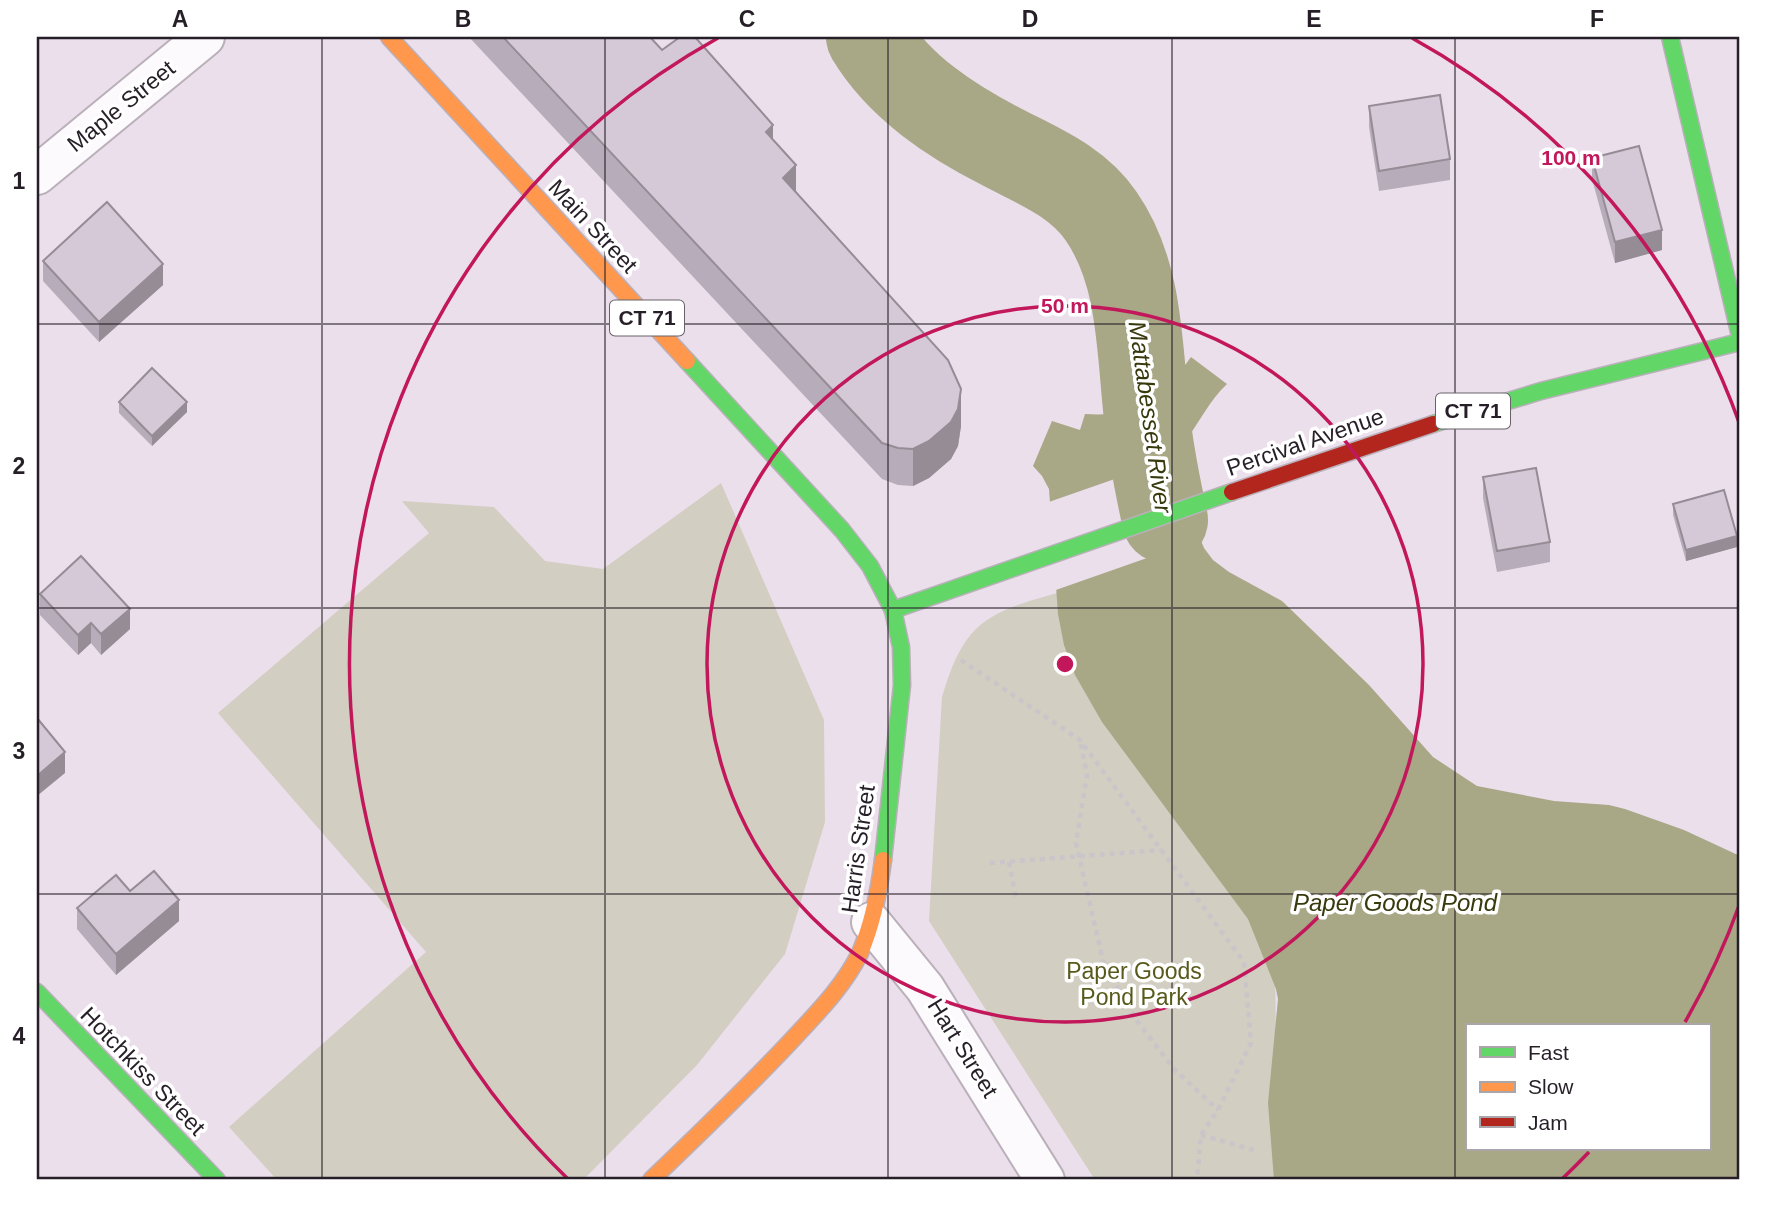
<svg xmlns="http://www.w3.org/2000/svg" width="1777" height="1217" font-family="Arial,sans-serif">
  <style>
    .green { fill: #d2cec2 }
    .water { fill: #a8a786; fill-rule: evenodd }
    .pier { fill: #ebdfec }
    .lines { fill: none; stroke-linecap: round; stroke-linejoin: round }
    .river { stroke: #a8a786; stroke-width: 86 }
    .street-casing { stroke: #bab0ba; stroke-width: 42 }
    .fast-casing { stroke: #bab0ba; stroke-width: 19 }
    .slow-casing { stroke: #bab0ba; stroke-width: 19 }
    .jam-casing { stroke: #bab0ba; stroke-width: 19 }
    .path { stroke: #c9c5c9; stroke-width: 4.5; stroke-dasharray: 5 5; stroke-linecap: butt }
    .street { stroke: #fcfafc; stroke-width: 38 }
    .fast { stroke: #63d668; stroke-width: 16 }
    .slow { stroke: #ff974d; stroke-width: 16 }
    .jam { stroke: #b3261e; stroke-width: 16 }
    .wall { fill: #b7acb9 }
    .shaded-wall { fill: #958c96 }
    .building { fill: #d5c8d7; stroke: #958c96; stroke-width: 2 }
    .grid { fill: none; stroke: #271f28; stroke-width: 2; stroke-opacity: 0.55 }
    .ring { fill: none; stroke: #c2185b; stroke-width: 3.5 }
    .labels { text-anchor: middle; stroke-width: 7; stroke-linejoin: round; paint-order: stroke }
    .shield { fill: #fff; stroke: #686268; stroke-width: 2 }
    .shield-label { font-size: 21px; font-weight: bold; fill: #271f28 }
    .street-label { font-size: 23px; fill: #271f28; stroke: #fff }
    .park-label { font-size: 23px; fill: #58591b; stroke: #fff }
    .water-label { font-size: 24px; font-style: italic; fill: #38390d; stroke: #fff }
    .centre { fill: #c2185b; stroke: #fff; stroke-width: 3.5 }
    .ring-label { font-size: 21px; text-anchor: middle; font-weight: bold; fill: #c2185b; stroke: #fff; stroke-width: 7; stroke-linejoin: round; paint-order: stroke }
    .neatline { fill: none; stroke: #271f28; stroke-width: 2.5 }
    .grid-label { font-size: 23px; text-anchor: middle; font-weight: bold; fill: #271f28 }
  </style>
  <rect width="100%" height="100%" fill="#ebdfec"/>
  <!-- green -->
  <g class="green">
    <polygon points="721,483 824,720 825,822 785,954 697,1065 583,1180 277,1180 229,1127 426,952 218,713 429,533 402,501 494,507 545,561 603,569"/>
    <path d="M 1061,592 L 1275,943 L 1277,1180 L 1095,1180 L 929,921 L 942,697 C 964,620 989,612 1061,592 Z"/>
  </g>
  <!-- water -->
  <path class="water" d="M 1191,357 L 1227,384 C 1209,401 1199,423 1184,443 L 1194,523 L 1204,548 L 1213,560 L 1229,572 L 1282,601 L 1369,685 L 1433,757 L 1477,786 L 1554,801 L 1609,805 L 1625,809 L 1684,830 L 1740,856 L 1740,1180 L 1274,1180 L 1268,1103 L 1278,999 L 1276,989 L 1248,919 L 1102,722 L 1075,675 L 1064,645 L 1058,614 L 1049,489 L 1042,476 L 1033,466 L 1052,421 L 1080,430 L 1085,414 C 1136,418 1162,398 1191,357 ZM 1467,1026 L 1709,1026 L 1709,1149 L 1467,1149 Z"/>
  <!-- pier -->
  <polygon class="pier" points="1189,453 1197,522 1204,538 1053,591 1046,503"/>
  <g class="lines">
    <!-- river -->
    <path class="river" d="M 869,37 C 899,87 951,121 1002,147 C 1038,166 1077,181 1101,216 C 1143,276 1139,356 1148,426 C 1152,458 1158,488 1165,520"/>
    <defs>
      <g id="street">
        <polyline points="37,175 205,37"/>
        <polyline points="871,922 925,988 1045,1180"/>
      </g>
      <g id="fast">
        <polyline points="1670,37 1740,336"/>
        <polyline points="687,361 842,530 870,566 893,610 1232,492"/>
        <polyline points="1433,424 1541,391 1740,342"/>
        <polyline points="883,860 902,685 901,647 893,610"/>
        <polyline points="37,992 217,1180"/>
      </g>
      <g id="slow">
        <polyline points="389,37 687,361"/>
        <path d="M 651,1180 C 699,1134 746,1089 791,1041 C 816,1014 844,986 860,953 C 873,923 879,891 883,860"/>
      </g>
      <polyline id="jam" points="1232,492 1433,424"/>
    </defs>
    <!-- street casing -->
    <use href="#street" class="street-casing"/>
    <!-- fast casing -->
    <use href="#fast" class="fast-casing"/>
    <!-- slow casing -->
    <use href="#slow" class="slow-casing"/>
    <!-- jam casing -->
    <use href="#jam" class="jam-casing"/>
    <!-- path -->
    <g class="path">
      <polyline points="961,660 1080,740 1244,962 1251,1043 1218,1110 1201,1135 1197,1180"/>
      <polyline points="1081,744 1087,775 1076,843 1104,965 1137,1021 1174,1069 1218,1110"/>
      <polyline points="1009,862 1016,899"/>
      <polyline points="990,863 1161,850"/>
      <polyline points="1201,1135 1257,1151"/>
    </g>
    <!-- street -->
    <use href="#street" class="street"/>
    <!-- fast -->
    <use href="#fast" class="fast"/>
    <!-- slow -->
    <use href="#slow" class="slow"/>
    <!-- jam -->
    <use href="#jam" class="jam"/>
  </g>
  <!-- wall -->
  <g class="wall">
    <polygon points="469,37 650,37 662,50 773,140 796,191 961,426 958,446 951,459 929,478 913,486 898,485 882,479"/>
    <polygon points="1369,106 1450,159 1450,180 1379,191 1369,127"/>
    <polygon points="1592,158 1662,250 1615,263 1592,179"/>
    <polygon points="43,261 163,285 99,342 43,281"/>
    <polygon points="119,402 187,412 152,446 119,413"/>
    <polygon points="1483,477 1550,542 1550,562 1497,572 1483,498"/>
    <polygon points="1673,504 1737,547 1686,561 1673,515"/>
    <polygon points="40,594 130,629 101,655 91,643 78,655 40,615"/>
    <polygon points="130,891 179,921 116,975 77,929 77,908"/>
  </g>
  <!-- shaded-wall -->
  <g class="shaded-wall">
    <polygon points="773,125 773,162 766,132"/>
    <polygon points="796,165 796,202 783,178"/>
    <polygon points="1662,230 1662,250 1615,263 1615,242"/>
    <polygon points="163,264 163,285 99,342 99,322"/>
    <polygon points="961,389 961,426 958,446 951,459 929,478 913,486 913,449"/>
    <polygon points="187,402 187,412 152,446 152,436"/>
    <polygon points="1737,536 1737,547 1686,561 1686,550"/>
    <polygon points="130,609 130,629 101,655 101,634"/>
    <polygon points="91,623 91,643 78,655 78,635"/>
    <polygon points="65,752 65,773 37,796 37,776"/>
    <polygon points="179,900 179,921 116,975 116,954"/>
  </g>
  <!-- building -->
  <g class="building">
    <polygon points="503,37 650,37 662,50 680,37 695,37 773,125 766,132 796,165 783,178 948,360 961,389 958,409 951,422 929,441 913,449 898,448 882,443"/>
    <polygon points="1440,95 1450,159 1379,171 1369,106"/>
    <polygon points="1639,146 1662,230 1615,242 1592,158"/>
    <polygon points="107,202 163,264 99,322 43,261"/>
    <polygon points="152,368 187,402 152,436 119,402"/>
    <polygon points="1536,468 1550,542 1497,551 1483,477"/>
    <polygon points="1724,490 1737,536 1686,550 1673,504"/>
    <polygon points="81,556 130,609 101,634 91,623 78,635 40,594"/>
    <polygon points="37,718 65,752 37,776"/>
    <polygon points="154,871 179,900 116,954 77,908 116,875 130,891"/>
  </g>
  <!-- grid -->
  <path class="grid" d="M 322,37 L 322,1180M 605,37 L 605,1180M 888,37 L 888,1180M 1172,37 L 1172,1180M 1455,37 L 1455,1180M 37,324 L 1740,324M 37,608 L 1740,608M 37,894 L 1740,894"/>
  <!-- distance rings -->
  <g class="ring">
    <circle cx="1065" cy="664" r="358"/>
    <path d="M1740 903A716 716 0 0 1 1685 1022M1589 1152A716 716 0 0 1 1562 1179M568 1179A716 716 0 0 1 718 38M1412 38A716 716 0 0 1 1740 425"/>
  </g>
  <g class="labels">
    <!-- shield labels -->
    <g class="shield">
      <rect x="610" y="300.5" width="74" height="35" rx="5"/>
      <rect x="1436" y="393.5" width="74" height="35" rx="5"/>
    </g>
    <g class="shield-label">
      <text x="647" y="325">CT 71</text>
      <text x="1473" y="418">CT 71</text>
    </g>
    <!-- street labels -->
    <g class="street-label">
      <text transform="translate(121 106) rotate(-39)" y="8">Maple Street</text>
      <text transform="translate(593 226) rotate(47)" y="8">Main Street</text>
      <text transform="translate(1305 442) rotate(-19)" y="8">Percival Avenue</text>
      <text transform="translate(858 849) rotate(-82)" y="8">Harris Street</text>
      <text transform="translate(963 1048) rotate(58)" y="8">Hart Street</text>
      <text transform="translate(143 1071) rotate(46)" y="8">Hotchkiss Street</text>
    </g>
    <!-- park labels -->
    <g class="park-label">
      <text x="1134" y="979">Paper Goods<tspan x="1134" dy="26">Pond Park</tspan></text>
    </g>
    <!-- water labels -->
    <g class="water-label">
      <text transform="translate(1150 417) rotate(82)" y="8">Mattabesset River</text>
      <text x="1395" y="911">Paper Goods Pond</text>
    </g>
  </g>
  <circle cx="1065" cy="664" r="10" class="centre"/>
  <g class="ring-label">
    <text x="1571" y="165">100 m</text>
    <text x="1065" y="313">50 m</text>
  </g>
  <!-- border -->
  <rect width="1777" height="1217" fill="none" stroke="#ffffff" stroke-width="77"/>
  <!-- legend -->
  <rect x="1466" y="1024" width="245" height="126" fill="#ffffff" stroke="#a9a5a9" stroke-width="2"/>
  <rect x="1480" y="1047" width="35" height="10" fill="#63d668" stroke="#a9a5a9" stroke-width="2"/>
  <text x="1528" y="1060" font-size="21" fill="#271f28">Fast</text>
  <rect x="1480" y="1082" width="35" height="10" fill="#ff974d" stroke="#a9a5a9" stroke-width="2"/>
  <text x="1528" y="1094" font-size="21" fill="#271f28">Slow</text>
  <rect x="1480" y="1117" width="35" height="10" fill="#b3261e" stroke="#a9a5a9" stroke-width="2"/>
  <text x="1528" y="1130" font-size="21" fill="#271f28">Jam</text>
  <rect x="38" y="38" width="1700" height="1140" class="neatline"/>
  <g class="grid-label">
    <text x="180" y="27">A</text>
    <text x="463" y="27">B</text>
    <text x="747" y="27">C</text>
    <text x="1030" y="27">D</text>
    <text x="1314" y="27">E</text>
    <text x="1597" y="27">F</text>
    <text x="19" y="189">1</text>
    <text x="19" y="474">2</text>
    <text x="19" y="759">3</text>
    <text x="19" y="1044">4</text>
  </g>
</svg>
